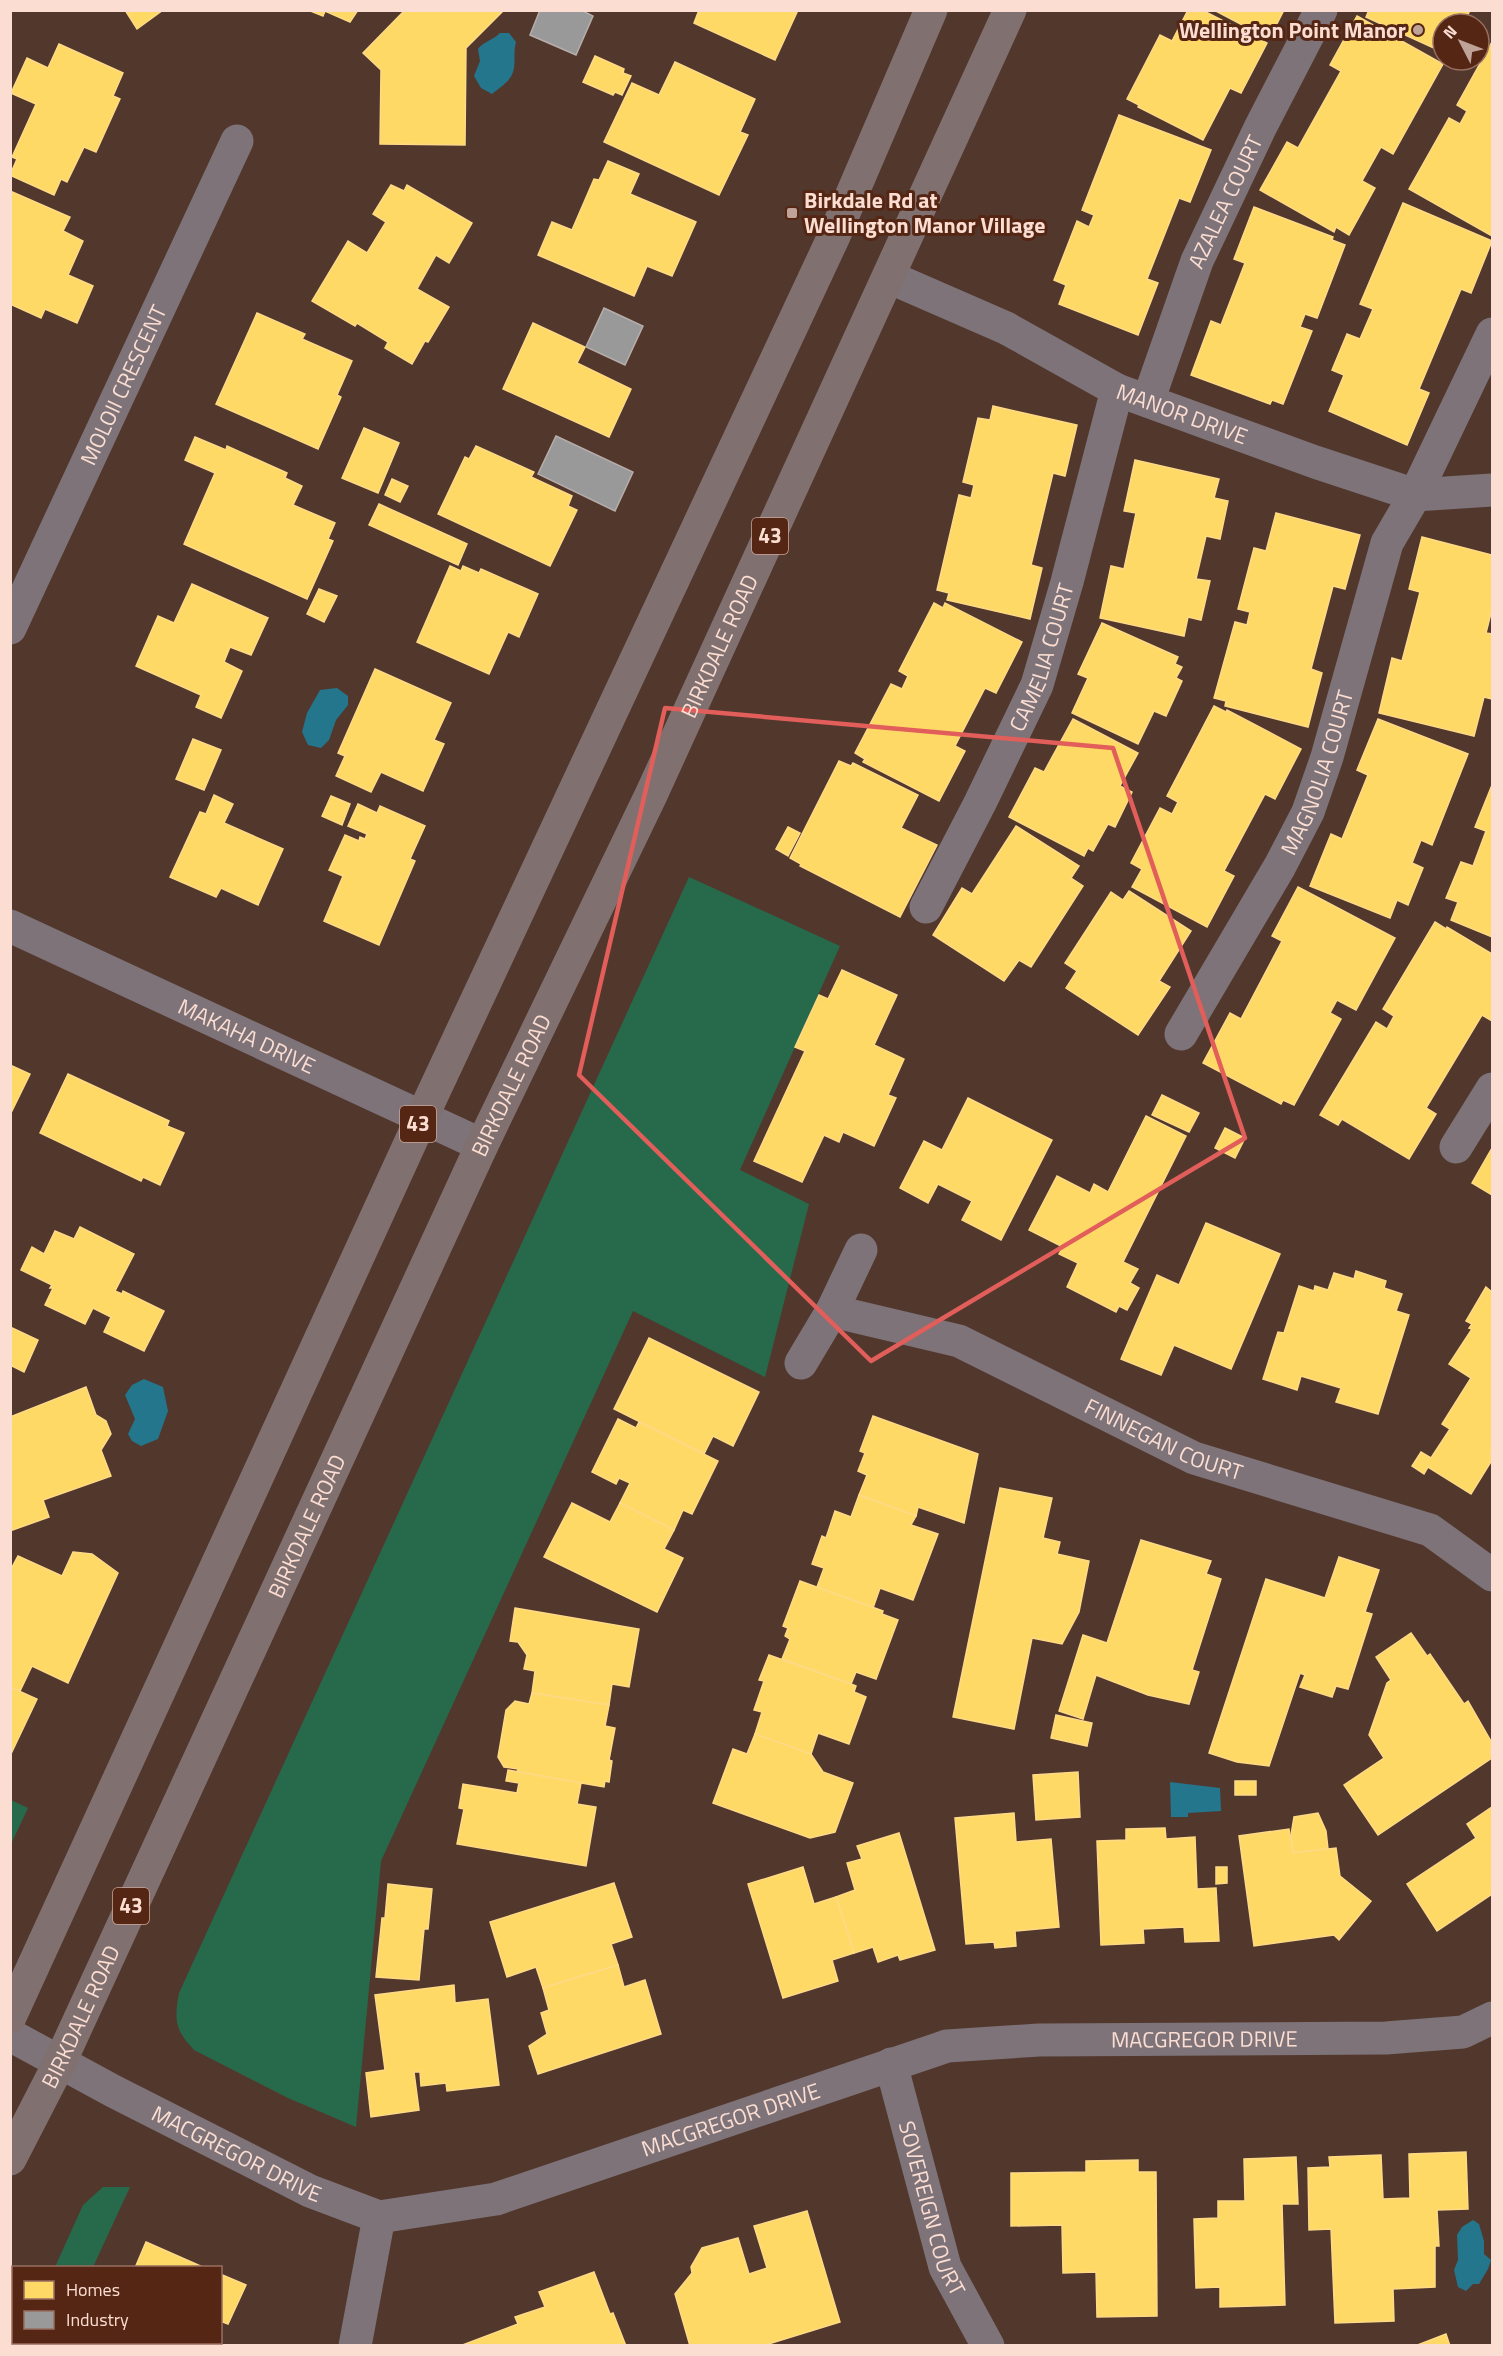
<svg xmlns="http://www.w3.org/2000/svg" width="1503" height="2356" font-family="'Titillium Web',sans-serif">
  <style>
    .green { fill: #276a4b }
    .water { fill: #24768d }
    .homes { fill: #ffd966; stroke: #feda86; stroke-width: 1.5 }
    .industry { fill: #999; stroke: #b7adaa; stroke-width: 1.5 }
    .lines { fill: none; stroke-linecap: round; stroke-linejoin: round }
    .minor { stroke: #7d7378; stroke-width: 33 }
    .primary { stroke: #807170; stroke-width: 33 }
    .marked { fill: none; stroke: #e15e5b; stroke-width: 4.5; stroke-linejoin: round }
    .poi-dot { fill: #c0a398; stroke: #552614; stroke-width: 2 }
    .labels { text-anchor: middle; stroke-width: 6; stroke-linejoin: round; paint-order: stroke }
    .shield { fill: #552614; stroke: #caa699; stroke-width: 1.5 }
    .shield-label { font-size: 21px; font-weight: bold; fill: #fcddd2 }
    .poi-label { font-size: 22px; font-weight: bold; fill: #fcddd2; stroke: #552614; text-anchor: end }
    .street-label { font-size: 22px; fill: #fcddd2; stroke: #552614 }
  </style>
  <rect width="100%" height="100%" fill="#52372d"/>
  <!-- green -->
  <g class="green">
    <path d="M 689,877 L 840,946 L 740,1170 L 809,1204 L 765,1377 L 633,1311 L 381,1861 L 356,2127 L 288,2098 L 194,2050 C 175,2030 174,2020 179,1993 Z"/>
    <polygon points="11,1800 28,1808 11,1844"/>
    <polygon points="103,2187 130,2187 93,2267 55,2267 83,2205"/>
  </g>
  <!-- water -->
  <g class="water">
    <path d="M 500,33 L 509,33 L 516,42 C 513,52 516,63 513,72 C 510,82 499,88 492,94 L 481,88 L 474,76 L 480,61 L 478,49 C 483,42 493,40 500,33 Z"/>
    <polygon points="337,688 348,696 348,705 336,720 329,740 321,748 308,745 302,732 307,713 320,690"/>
    <polygon points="144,1379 163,1387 168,1411 158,1439 141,1446 132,1441 128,1434 135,1419 125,1395 132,1385"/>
    <polygon points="1170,1782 1220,1788 1221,1811 1188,1813 1188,1817 1171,1817"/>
    <polygon points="1473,2220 1479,2224 1484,2241 1484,2254 1491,2260 1488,2269 1479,2284 1473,2284 1466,2291 1458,2287 1454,2270 1458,2260 1457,2235 1462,2227"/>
  </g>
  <!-- homes -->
  <g class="homes">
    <polygon points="125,10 163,10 137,29"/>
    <polygon points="308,10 358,10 350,22 325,11 323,16"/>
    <polygon points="405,10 504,10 466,48 465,145 380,144 381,70 363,53"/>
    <polygon points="699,10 798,10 775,60 694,23"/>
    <polygon points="1188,10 1202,10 1267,43 1241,93 1230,88 1203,140 1138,107 1139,105 1127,99 1160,35 1172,41"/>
    <polygon points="1214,10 1284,10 1269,39"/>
    <polygon points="1369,10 1470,10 1465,21 1453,15 1448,24 1443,24 1443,35 1436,49 1366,17"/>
    <polygon points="1357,16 1443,64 1393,154 1381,147 1362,181 1375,188 1349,235 1336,227 1334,232 1260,190 1287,142 1298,148 1341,71 1330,65"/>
    <polygon points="1492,42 1492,236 1409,189 1449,118 1460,124 1467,111 1457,105"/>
    <polygon points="59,44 123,73 113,96 120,99 96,152 84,147 67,182 61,179 54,195 10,175 17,159 12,157 36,104 11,93 27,58 48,68"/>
    <polygon points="595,56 624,69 623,73 631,76 622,95 615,92 613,95 583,82"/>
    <polygon points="675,62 755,99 740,132 748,135 719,195 604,142 632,83 659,95"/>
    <polygon points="1119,115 1211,150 1190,202 1179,198 1147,279 1158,283 1138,335 1059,304 1066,285 1054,280 1077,221 1089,227 1094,215 1082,210"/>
    <polygon points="608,161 639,174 630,194 696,222 672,276 647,266 634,296 538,255 552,222 572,230 594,179 599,180"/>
    <polygon points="391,185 404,191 407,185 472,223 449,263 436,255 417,289 449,307 428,342 425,341 412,364 385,348 388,342 357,323 355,326 312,301 348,241 367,253 386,222 373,214"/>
    <polygon points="10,191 70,217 63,231 83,241 68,275 93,286 77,323 45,309 41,318 10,304"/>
    <polygon points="1403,203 1492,241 1471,293 1461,289 1419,389 1429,393 1407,445 1329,411 1344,375 1332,370 1347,334 1360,339 1373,309 1360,304"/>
    <polygon points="1254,207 1333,237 1332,240 1345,245 1317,318 1305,314 1300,327 1312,331 1283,404 1272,400 1270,404 1191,375 1211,321 1221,325 1245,263 1234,259"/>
    <polygon points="257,313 305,334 302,339 352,361 337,395 341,397 318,449 216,404"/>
    <polygon points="533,323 585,347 577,363 631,389 609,437 503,389"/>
    <polygon points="993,406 1077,425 1065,476 1053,473 1031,565 1042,568 1030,619 947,600 949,593 937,590 959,495 971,498 974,485 963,482 978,418 990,420"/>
    <polygon points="364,428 399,443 378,493 342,478"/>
    <polygon points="195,437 226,450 227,446 287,473 285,478 302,486 293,505 335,523 328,539 333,541 307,599 184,544 215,473 185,460"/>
    <polygon points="476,446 534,472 531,477 572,496 568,506 577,510 550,566 438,514 465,457 469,459"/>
    <polygon points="1135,460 1219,479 1214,498 1228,501 1220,539 1206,536 1196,579 1210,581 1201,620 1188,617 1184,636 1100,618 1111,566 1124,569 1136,513 1124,511"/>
    <polygon points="392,479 408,486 400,502 385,495"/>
    <polygon points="379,504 467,544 458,565 369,525"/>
    <polygon points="1276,513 1360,535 1345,589 1333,586 1311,669 1322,673 1308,727 1225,706 1226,701 1214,698 1235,622 1247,625 1250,612 1238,609 1254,548 1266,551"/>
    <polygon points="1422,537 1492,555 1492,614 1491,613 1486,633 1492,634 1492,699 1484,697 1474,736 1379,713 1392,658 1402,661 1420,592 1409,589"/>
    <polygon points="450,566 461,571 463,566 479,573 481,569 538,594 519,637 508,632 489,674 417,642"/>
    <polygon points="192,584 268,618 251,655 230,647 224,662 242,671 221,718 196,707 201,695 136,666 158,616 174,623"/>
    <polygon points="319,589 337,596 324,622 307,614"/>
    <polygon points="934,603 943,608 945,603 1022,642 996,693 985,688 955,746 965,751 939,801 863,762 865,759 855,753 891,684 902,689 908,676 899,671"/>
    <polygon points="1102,623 1178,657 1175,664 1182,667 1176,678 1182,681 1166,716 1154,711 1138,744 1072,713 1088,678 1078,674"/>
    <polygon points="375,669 451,703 434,740 444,744 423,791 381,772 371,792 336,776 345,756 338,753"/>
    <polygon points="1214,706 1226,712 1227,710 1301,749 1275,799 1265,794 1224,871 1234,876 1207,927 1132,887 1142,869 1131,863 1160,808 1172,814 1178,802 1167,796"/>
    <polygon points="1073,719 1138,753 1120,786 1132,792 1115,827 1108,824 1093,851 1088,848 1084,856 1009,817 1035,768 1044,772"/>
    <polygon points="1378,719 1468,754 1432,845 1421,840 1412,863 1423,868 1408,905 1397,900 1390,918 1310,886 1331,834 1342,839 1368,775 1357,770"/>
    <polygon points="193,739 221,750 204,790 176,779"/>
    <polygon points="839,761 851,766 853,763 918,795 901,828 937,845 900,917 800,866 801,864 790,858"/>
    <polygon points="1492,785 1492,937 1451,920 1458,902 1446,898 1461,862 1473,866 1486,831 1475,827"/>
    <polygon points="214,795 233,804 224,823 283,849 258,905 221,888 216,897 170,877 200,812 206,814"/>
    <polygon points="331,796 350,804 342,825 322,816"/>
    <polygon points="358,804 377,813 380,806 425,826 410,859 415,861 379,945 324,921 343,876 329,870 345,835 359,841 360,837 365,839 367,834 348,826"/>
    <polygon points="1016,826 1079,866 1071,878 1083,886 1031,967 1019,960 1004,981 933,935 962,888 972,894"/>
    <polygon points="788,827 800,833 788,856 776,849"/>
    <polygon points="1298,887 1395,938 1356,1010 1337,1000 1330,1013 1341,1019 1294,1105 1283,1100 1281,1104 1203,1063 1230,1013 1241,1019 1282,941 1272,936"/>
    <polygon points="1129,891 1191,931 1159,981 1170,987 1138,1035 1066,988 1077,971 1065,963 1111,892 1123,900"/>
    <polygon points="1435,922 1446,929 1447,927 1492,954 1492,1021 1482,1015 1426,1108 1436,1114 1409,1159 1342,1119 1338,1125 1320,1115 1376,1022 1387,1029 1394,1016 1383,1009"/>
    <polygon points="842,970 897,995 874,1045 904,1059 888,1095 896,1098 874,1146 843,1132 839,1142 824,1135 802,1182 754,1161 805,1051 795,1047 819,995 828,999"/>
    <polygon points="10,1065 30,1074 10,1115"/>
    <polygon points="68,1074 169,1121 167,1126 184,1133 160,1185 143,1177 141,1181 40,1133"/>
    <polygon points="1162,1095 1199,1113 1189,1132 1152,1115"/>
    <polygon points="968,1098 1052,1140 1001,1240 962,1220 972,1201 938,1184 928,1203 900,1188 924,1141 942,1150"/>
    <polygon points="1146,1116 1186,1136 1123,1262 1138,1269 1130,1283 1139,1288 1127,1310 1119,1306 1116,1312 1067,1287 1078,1263 1059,1254 1063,1247 1029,1230 1057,1176 1090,1193 1094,1184 1108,1192"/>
    <polygon points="1225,1128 1245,1138 1235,1158 1215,1148"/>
    <polygon points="1492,1148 1492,1195 1472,1183"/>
    <polygon points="1206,1223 1280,1254 1231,1369 1174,1345 1161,1375 1121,1359 1157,1275 1179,1285"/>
    <polygon points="80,1227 134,1254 115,1291 122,1294 123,1291 164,1311 144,1351 104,1332 111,1317 93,1308 85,1324 45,1305 53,1288 50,1288 52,1285 21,1270 32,1247 44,1254 55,1231 74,1239"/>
    <polygon points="1356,1271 1386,1281 1384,1288 1402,1294 1396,1311 1409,1315 1378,1414 1336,1402 1341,1388 1301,1376 1297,1390 1263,1379 1278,1332 1284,1333 1299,1286 1314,1291 1315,1286 1328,1290 1334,1273 1354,1279"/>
    <polygon points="1486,1287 1492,1292 1492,1450 1490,1454 1492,1455 1492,1460 1471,1494 1428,1467 1424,1474 1412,1466 1421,1452 1431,1458 1450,1429 1442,1424 1471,1378 1449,1364 1472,1329 1469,1328 1472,1324 1466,1321"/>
    <polygon points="10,1327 38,1340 24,1372 10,1365"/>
    <polygon points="649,1338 759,1392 733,1446 713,1436 704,1454 614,1409"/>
    <polygon points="86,1387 96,1415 106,1421 111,1434 101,1450 111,1476 43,1500 49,1517 10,1531 10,1417"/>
    <polygon points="873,1416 978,1454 964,1523 918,1507 916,1516 859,1495 867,1475 858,1471 865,1453 860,1451"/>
    <polygon points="618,1419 636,1428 639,1422 718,1461 692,1514 683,1510 674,1530 620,1503 630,1483 619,1478 616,1484 592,1472"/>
    <polygon points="1000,1488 1052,1498 1043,1538 1060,1542 1057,1554 1089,1561 1079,1612 1062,1644 1032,1638 1014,1729 953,1717"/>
    <polygon points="859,1495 916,1516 911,1525 938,1534 913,1600 880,1588 873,1608 817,1587 824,1568 812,1564 822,1536 826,1538 835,1511 851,1517"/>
    <polygon points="572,1503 610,1522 620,1503 674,1530 664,1549 683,1558 657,1612 544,1557"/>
    <polygon points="1141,1540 1211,1561 1206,1574 1221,1579 1192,1670 1199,1672 1189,1704 1148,1695 1096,1675 1083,1719 1059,1711 1083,1635 1107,1643"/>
    <polygon points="73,1552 92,1554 118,1573 68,1683 32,1666 20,1691 10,1687 10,1571 18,1556 62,1576"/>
    <polygon points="1339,1557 1379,1570 1365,1612 1372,1614 1348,1689 1336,1686 1332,1697 1300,1687 1305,1675 1300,1673 1269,1766 1237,1762 1209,1753 1266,1579 1325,1598"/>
    <polygon points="800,1581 883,1611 882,1614 898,1620 876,1679 856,1672 851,1684 782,1659 790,1639 785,1636 788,1628 783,1626"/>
    <polygon points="515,1608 639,1629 629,1687 612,1684 609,1705 532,1693 535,1671 524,1669 527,1655 518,1642 510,1641"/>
    <polygon points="1411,1633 1427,1656 1430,1654 1464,1704 1468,1701 1492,1743 1492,1748 1490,1750 1492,1758 1378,1835 1344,1785 1384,1758 1369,1735 1387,1683 1391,1680 1376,1657"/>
    <polygon points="769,1655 851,1684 856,1686 854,1692 866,1697 849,1744 818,1733 811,1754 755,1734 762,1712 754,1710 764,1681 759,1680"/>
    <polygon points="10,1687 37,1699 10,1756"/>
    <polygon points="532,1693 609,1705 605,1726 615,1728 609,1760 612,1761 609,1782 605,1781 604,1787 517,1772 518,1769 504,1767 498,1757 506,1710 515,1701 529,1704"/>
    <polygon points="1056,1715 1092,1723 1087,1746 1051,1738"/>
    <polygon points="755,1734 811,1754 823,1772 853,1783 835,1832 810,1838 713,1803 733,1749 747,1754"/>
    <polygon points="508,1770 581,1783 577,1804 596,1807 586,1866 457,1844 464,1809 459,1808 463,1784 517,1793 519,1783 506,1781"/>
    <polygon points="1078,1772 1080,1817 1036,1820 1033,1775"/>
    <rect x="1235" y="1781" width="21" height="14"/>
    <polygon points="1492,1807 1492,1894 1437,1931 1407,1884 1476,1838 1467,1824"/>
    <polygon points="1014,1813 1016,1842 1051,1839 1059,1927 1015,1931 1016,1946 995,1948 994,1942 966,1944 955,1818"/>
    <polygon points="1318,1813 1326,1831 1328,1849 1293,1853 1291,1835 1294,1817"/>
    <polygon points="1165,1828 1166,1839 1195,1837 1197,1889 1216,1888 1219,1941 1185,1942 1184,1927 1143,1929 1144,1943 1101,1945 1097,1841 1126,1840 1126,1829"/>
    <polygon points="1289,1829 1293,1853 1336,1848 1340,1876 1371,1901 1339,1940 1334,1935 1254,1946 1239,1836"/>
    <polygon points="899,1833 935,1950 900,1960 898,1955 878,1962 873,1947 854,1953 836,1897 855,1890 847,1863 862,1859 857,1846"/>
    <polygon points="803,1867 814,1904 836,1897 854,1953 832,1960 838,1981 783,1998 748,1884"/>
    <polygon points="1216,1867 1227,1867 1227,1883 1216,1884"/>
    <polygon points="614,1883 632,1937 611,1944 618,1965 543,1988 536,1967 507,1977 490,1922"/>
    <polygon points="388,1884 432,1889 428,1929 424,1929 419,1980 376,1977 382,1918 385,1918"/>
    <polygon points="618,1965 624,1987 645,1980 661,2034 538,2074 529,2046 547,2034 541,2013 549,2010 543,1988"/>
    <polygon points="454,1985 455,2003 488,1999 499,2085 447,2091 446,2083 421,2086 420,2072 414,2072 419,2110 371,2117 366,2073 385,2070 375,1995"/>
    <polygon points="1466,2152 1468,2209 1437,2210 1439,2246 1435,2246 1435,2287 1393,2289 1394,2321 1335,2323 1331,2229 1309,2230 1308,2168 1330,2167 1329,2157 1381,2155 1383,2199 1410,2198 1409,2154"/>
    <polygon points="1296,2157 1298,2204 1282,2204 1285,2305 1220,2307 1220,2287 1196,2288 1194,2219 1218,2218 1218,2201 1245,2201 1244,2159"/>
    <polygon points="1138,2160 1138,2172 1156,2172 1157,2316 1097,2317 1096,2272 1063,2273 1062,2225 1011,2226 1011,2173 1086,2172 1086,2161"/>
    <polygon points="807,2211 840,2322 762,2346 690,2346 675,2294 692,2273 691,2267 702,2248 738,2238 749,2274 767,2268 754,2226"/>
    <polygon points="146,2242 205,2268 135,2268"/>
    <polygon points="594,2272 610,2314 613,2313 626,2346 460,2346 518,2324 515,2317 545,2307 539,2292"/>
    <polygon points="220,2274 246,2285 228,2324 220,2321"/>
    <polygon points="1446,2334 1450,2346 1415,2346"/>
    <polygon points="72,2342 111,2342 110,2346 71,2346"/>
    <polygon points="145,2342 197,2342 196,2346 151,2346"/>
  </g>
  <!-- industry -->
  <g class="industry">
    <polygon points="540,10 581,10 593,16 576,55 530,35"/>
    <polygon points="604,308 643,326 625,365 586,347"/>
    <polygon points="556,436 633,472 615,511 538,474"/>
  </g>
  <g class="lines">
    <!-- minor -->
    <g class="minor">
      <path id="s1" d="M 889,277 L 1006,328 L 1117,390 L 1315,462 L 1415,495 L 1492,490"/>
      <path id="s2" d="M 1148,401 L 1197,261 L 1260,128 L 1321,10"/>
      <path id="s3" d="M 10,628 L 237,141"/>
      <path id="s4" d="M 926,907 L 980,803 L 1037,685 L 1067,582 L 1117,390"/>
      <path id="s5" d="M 10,926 L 482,1145"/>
      <path id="s6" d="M 1181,1034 L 1280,866 L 1308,812 L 1327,757 L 1387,543 L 1415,495 L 1492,334"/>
      <polyline points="1456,1147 1492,1089"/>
      <path id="s7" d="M 832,1311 L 959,1341 L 1194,1458 L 1430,1530 L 1492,1575"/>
      <polyline points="801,1363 832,1311 861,1250"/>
      <path id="s8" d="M 10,2035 L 113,2091 L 310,2191 L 379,2217 L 496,2199 L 947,2046 L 1039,2040 L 1386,2038 L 1463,2032 L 1492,2018"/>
      <path id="s9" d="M 891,2064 L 945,2267 L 988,2346"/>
      <polyline points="355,2346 379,2217"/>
    </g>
    <!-- primary -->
    <g class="primary">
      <polyline points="10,2017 422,1117 834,236 931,10"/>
      <path id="s10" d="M 10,2159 L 60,2062 L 482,1145 L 651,795 L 1010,10"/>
    </g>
  </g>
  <!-- marked area -->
  <path class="marked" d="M 665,708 L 1113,748 L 1245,1138 L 871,1361 L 579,1075 Z"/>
  <!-- markers -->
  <g class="poi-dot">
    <circle cx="1418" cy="30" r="6"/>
    <rect x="786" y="207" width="12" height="12" rx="3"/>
  </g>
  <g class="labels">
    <!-- shield labels -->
    <g class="shield">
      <rect x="752" y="518" width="36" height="36" rx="4.5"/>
      <rect x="400" y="1106" width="36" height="36" rx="4.5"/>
      <rect x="113" y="1888" width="36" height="36" rx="4.5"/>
    </g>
    <g class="shield-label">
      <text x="770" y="543">43</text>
      <text x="418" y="1131">43</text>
      <text x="131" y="1913">43</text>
    </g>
    <!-- poi labels -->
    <g class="poi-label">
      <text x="1406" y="38">Wellington Point Manor</text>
      <text x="804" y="208" text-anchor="start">Birkdale Rd at<tspan x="804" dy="25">Wellington Manor Village</tspan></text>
    </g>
    <!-- street labels -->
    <g class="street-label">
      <text dy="8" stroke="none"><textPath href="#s2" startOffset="214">AZALEA COURT</textPath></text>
      <text dy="8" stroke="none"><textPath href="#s3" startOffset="268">MOLOII CRESCENT</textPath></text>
      <text dy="8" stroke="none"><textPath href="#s1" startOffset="324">MANOR DRIVE</textPath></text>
      <text dy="8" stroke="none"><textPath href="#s10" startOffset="1671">BIRKDALE ROAD</textPath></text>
      <text dy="8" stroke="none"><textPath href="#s4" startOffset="276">CAMELIA COURT</textPath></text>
      <text dy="8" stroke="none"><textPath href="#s6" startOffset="296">MAGNOLIA COURT</textPath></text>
      <text dy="8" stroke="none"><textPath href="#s5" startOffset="261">MAKAHA DRIVE</textPath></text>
      <text dy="8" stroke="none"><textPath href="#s10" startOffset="1185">BIRKDALE ROAD</textPath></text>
      <text dy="8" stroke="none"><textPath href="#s7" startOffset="358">FINNEGAN COURT</textPath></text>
      <text dy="8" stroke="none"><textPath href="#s10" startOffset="699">BIRKDALE ROAD</textPath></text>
      <text dy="8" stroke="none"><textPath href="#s10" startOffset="159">BIRKDALE ROAD</textPath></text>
      <text dy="8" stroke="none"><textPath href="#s8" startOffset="1264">MACGREGOR DRIVE</textPath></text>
      <text dy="8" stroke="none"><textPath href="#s8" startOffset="778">MACGREGOR DRIVE</textPath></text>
      <text dy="8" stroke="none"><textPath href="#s8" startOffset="256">MACGREGOR DRIVE</textPath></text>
      <text dy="8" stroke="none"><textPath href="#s9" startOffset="150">SOVEREIGN COURT</textPath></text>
    </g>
  </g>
  <!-- border -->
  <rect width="1503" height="2356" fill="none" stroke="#fcddd2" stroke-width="24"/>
  <!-- legend -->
  <rect x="12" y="2266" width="210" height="78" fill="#552614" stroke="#986f60" stroke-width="1.5"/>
  <rect x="24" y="2281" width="30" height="18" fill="#ffd966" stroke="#986f60" stroke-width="1.5"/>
  <text x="66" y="2296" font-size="18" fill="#fcddd2">Homes</text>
  <rect x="24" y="2311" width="30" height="18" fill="#999999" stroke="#986f60" stroke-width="1.5"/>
  <text x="66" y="2326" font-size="18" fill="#fcddd2">Industry</text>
  <!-- north arrow -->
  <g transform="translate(1461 42) rotate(312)"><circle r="28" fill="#552614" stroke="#986f60" stroke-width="1.5"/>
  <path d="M0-4.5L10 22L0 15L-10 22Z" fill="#c0a398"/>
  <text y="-9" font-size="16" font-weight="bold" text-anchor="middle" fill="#fcddd2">N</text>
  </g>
</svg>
